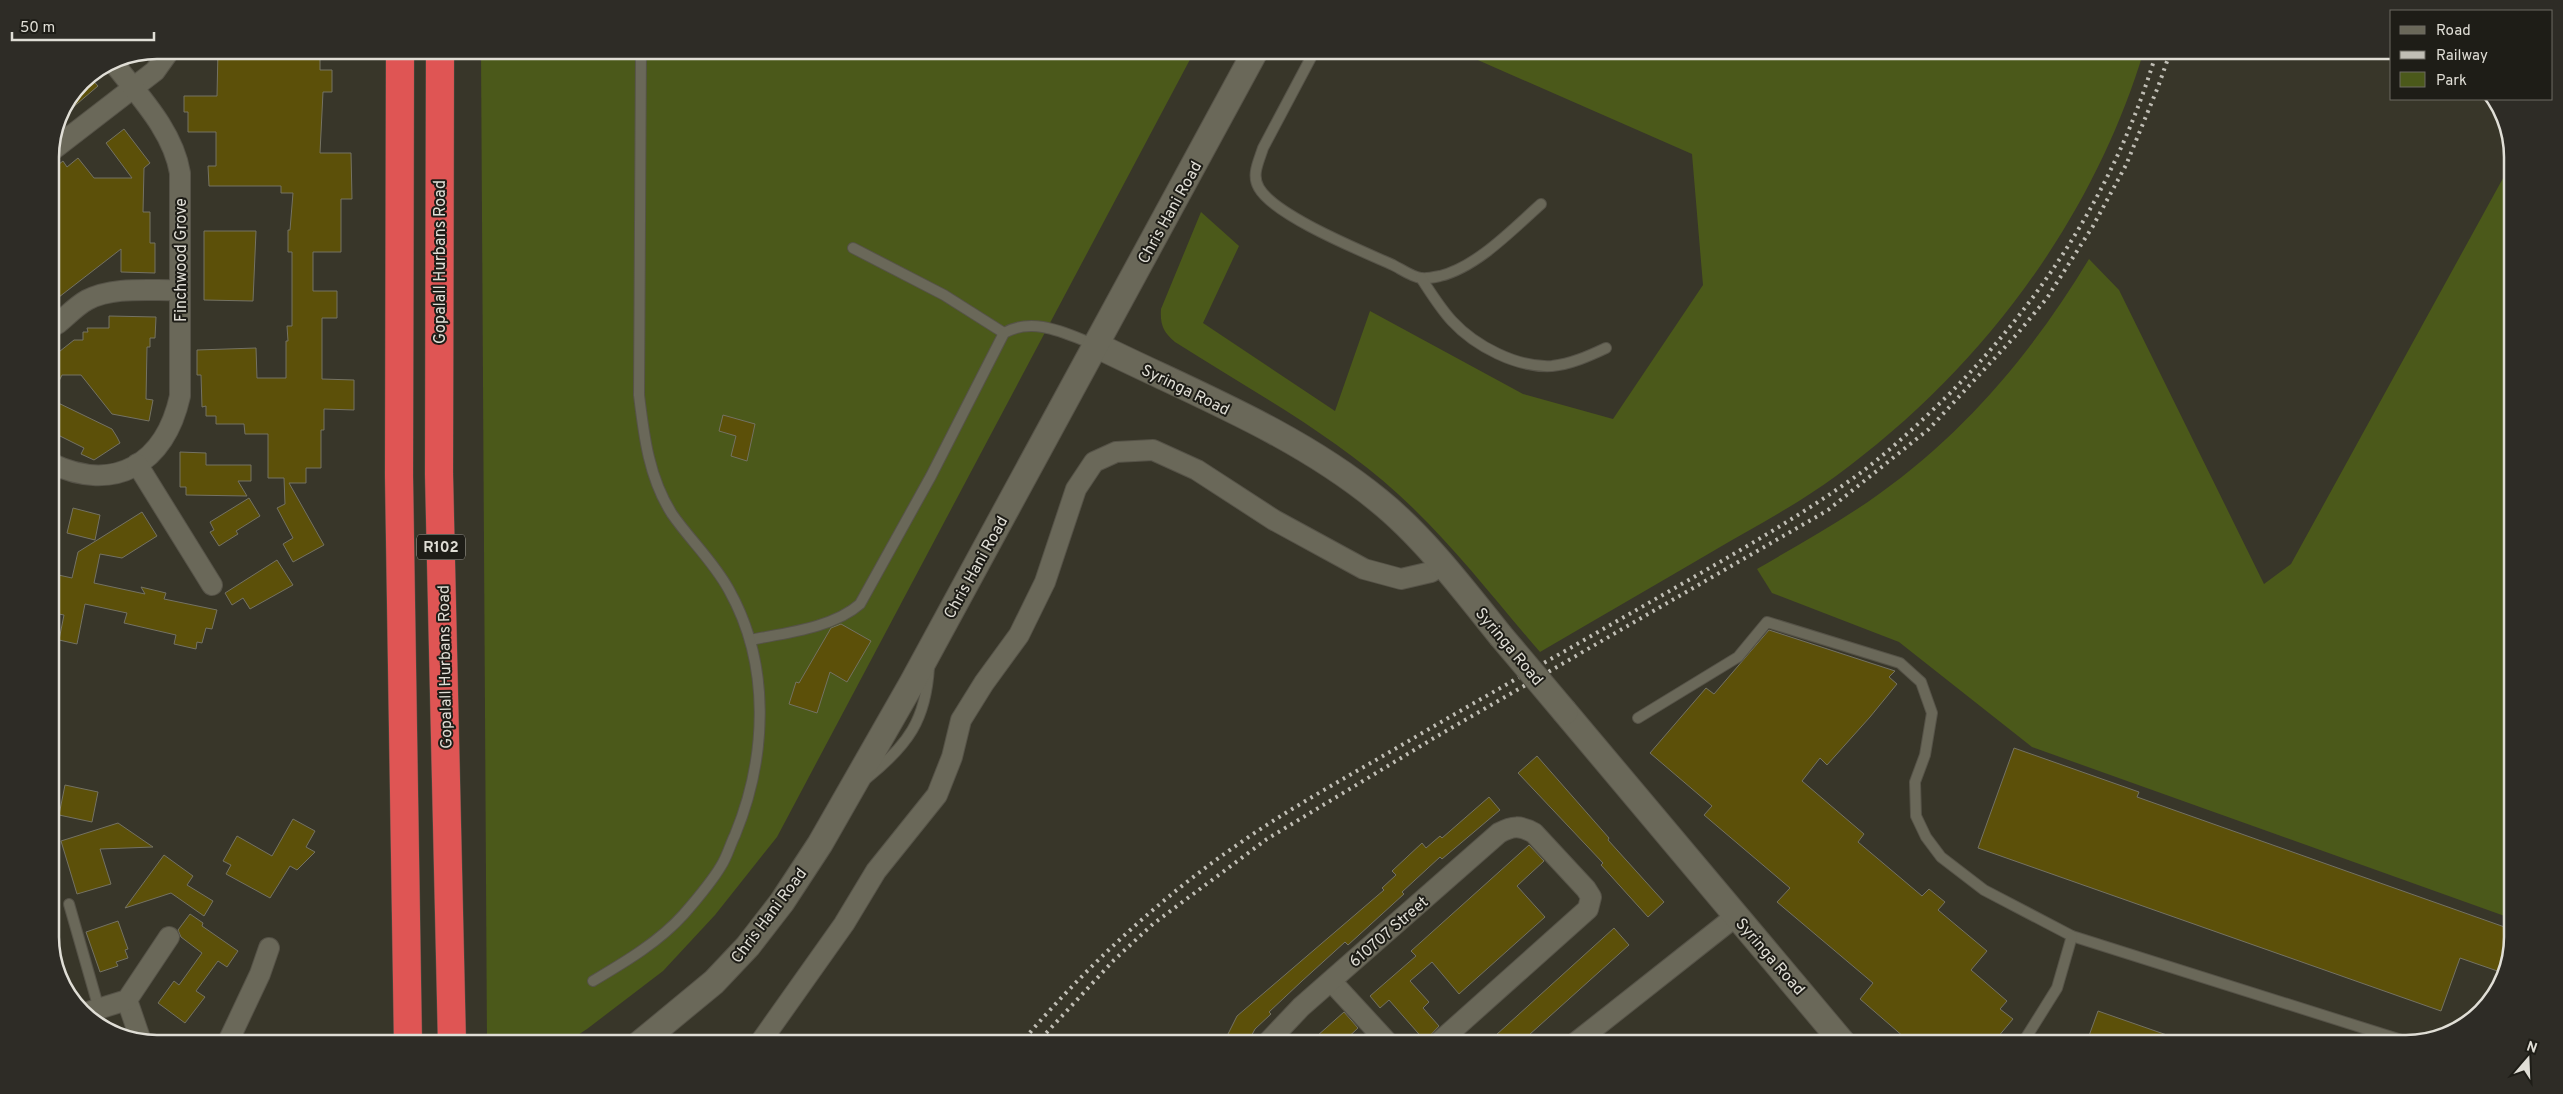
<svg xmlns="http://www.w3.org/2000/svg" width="2563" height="1094" font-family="Overpass,sans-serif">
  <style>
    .green { fill: #4b591a }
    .building { fill: #5c5009; stroke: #747263 }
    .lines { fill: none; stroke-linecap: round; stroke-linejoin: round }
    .service-casing { stroke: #565348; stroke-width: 12 }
    .minor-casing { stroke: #565348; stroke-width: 22 }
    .tertiary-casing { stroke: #565348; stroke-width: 27 }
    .motorway-casing { stroke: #565348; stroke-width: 29 }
    .service { stroke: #6a6859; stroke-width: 10 }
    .minor { stroke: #6a6859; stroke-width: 20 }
    .tertiary { stroke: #6a6859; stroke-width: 25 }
    .motorway { stroke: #df5554; stroke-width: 28 }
    .rail { stroke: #c0beb5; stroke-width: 4; stroke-dasharray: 2.5 5; stroke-linecap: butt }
    .tertiary-bridge-casing { stroke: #565348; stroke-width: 27; stroke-linecap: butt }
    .tertiary-bridge { stroke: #6a6859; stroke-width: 25 }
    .labels { text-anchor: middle; stroke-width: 4; stroke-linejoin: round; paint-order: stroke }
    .shield { fill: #1e1d17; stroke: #a6a49d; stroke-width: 1 }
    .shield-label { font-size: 15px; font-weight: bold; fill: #e0ded6 }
    .street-label { font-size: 16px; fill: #e0ded6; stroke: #1e1d17 }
    .rim { fill: none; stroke: #e0ded6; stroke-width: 2.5 }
  </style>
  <rect width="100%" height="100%" fill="#383629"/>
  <!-- green -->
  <g class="green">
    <polygon points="481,50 1195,50 777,837 715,915 663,971 587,1029 564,1044 487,1044"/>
    <path d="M 1455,50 L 2144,50 C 2093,221 1979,372 1836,476 C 1798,504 1756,526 1715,550 C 1657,584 1598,618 1540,652 C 1494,599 1450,541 1398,494 C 1331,433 1250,390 1175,342 C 1163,332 1160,324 1161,309 L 1201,212 L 1239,246 L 1203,323 L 1335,411 L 1370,311 L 1523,394 L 1613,419 L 1703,285 L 1692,154 Z"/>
    <path d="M 2513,160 L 2513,919 L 2032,747 L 1899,642 L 1772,593 L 1757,569 C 1798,545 1840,522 1879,494 C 1967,431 2034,350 2089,259 L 2119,290 L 2264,584 L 2291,564 Z"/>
  </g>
  <!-- building -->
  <g class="building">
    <polygon points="218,50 245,51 245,55 295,55 295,50 320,50 320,70 332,70 332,92 323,92 320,153 351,153 352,199 341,199 341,252 313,252 313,291 337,291 337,318 322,318 322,379 354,380 354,410 324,409 324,430 321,430 321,468 306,468 306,483 289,483 324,545 293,562 283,544 293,538 277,508 285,504 284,478 268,478 268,434 245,434 244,424 216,424 216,416 206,416 206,406 202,407 201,375 197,375 197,350 256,348 257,378 286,378 286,341 288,341 287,326 292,326 292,252 288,252 288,230 290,230 293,193 281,193 281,186 209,186 208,166 216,166 216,132 188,132 188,112 184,112 184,96 217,96"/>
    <polygon points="89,76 98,86 64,115 60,112 81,81"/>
    <polygon points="124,129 150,163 144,168 143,212 150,212 150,243 155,243 155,273 121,272 121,249 50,304 50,171 63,161 67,167 78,158 94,178 132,178 106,143"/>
    <polygon points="204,231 256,231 253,301 204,300"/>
    <polygon points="109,316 156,317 155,338 150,338 150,347 147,347 146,399 153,400 149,421 112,414 81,375 62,375 50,399 112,429 117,437 120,443 94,460 81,454 84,448 50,431 50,359 74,340 83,340 83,332 88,332 87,328 109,328"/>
    <polygon points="723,415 755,424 747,461 731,456 736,436 719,431"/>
    <polygon points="180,452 206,453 206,465 251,465 251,481 238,481 247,496 186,495 186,487 180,487"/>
    <polygon points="249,498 260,516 236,531 238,534 219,546 210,532 214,530 210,522"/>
    <polygon points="73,508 100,515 95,540 67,533"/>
    <polygon points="142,512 157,536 122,558 100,554 94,583 145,594 141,587 166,593 164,599 217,610 212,629 206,628 202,643 197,642 196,649 174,644 176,635 124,623 127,613 85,604 77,644 59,640 64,615 54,613 56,600 50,599 54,574 72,578 78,552"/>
    <polygon points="277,560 293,585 250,609 243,598 232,605 225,593"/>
    <polygon points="841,624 871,641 847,682 830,672 817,713 789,704 796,682 799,683 831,628"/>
    <polygon points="1769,630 1895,671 1889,677 1897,684 1870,717 1827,765 1820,758 1802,781 1864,834 1858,842 1922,896 1929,889 1945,902 1938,910 1987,951 1971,970 2007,1001 2000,1009 2013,1019 1992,1044 1912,1044 1860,999 1873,983 1777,902 1790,888 1704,815 1712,806 1650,753 1706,688 1714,694"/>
    <polygon points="2014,748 2139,792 2137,797 2513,930 2506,974 2460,958 2441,1011 1978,848"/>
    <polygon points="1537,756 1609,838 1608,840 1664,902 1648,917 1601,865 1603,863 1518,773"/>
    <polygon points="65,785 98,792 92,822 59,815"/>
    <polygon points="1489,797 1500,810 1442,859 1440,857 1402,892 1404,894 1348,945 1345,942 1302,981 1269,1012 1271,1014 1255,1029 1247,1044 1223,1044 1237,1016 1384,890 1382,888 1396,875 1392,871 1422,843 1426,848 1440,836 1442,838"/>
    <polygon points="293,819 315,831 306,847 315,852 297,870 290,866 270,898 226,874 231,865 223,861 237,836 272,856"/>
    <polygon points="118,823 153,847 100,849 111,884 77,894 61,841"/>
    <polygon points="1529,845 1544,861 1517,886 1545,917 1459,994 1432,962 1410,981 1429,1002 1423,1008 1439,1026 1425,1041 1389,1000 1380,1008 1370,996 1416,956 1411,951"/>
    <polygon points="164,855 193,876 187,885 213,901 204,916 171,893 125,908"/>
    <polygon points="190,914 203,923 202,926 238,951 227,967 218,961 196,991 205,997 185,1023 158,1003 174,981 179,985 202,953 181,937 178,930"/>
    <polygon points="118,921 128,949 125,950 128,958 116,962 118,966 100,972 86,932"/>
    <polygon points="1614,928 1629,945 1519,1044 1504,1044 1496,1035"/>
    <polygon points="2098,1011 2187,1042 2186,1044 2086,1044"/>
    <polygon points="1344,1012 1358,1028 1341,1044 1308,1044"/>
  </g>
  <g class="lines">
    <defs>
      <g id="service">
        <path d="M 1315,50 L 1263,148 C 1259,161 1251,175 1259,188 C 1275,216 1362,251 1393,265 C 1401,269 1412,277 1421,278 C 1426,279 1435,277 1440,276 C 1477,267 1513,229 1541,204"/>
        <polyline points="853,248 944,295 1004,333"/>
        <path d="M 1421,278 C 1431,293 1440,308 1452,321 C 1475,346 1517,368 1552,366 C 1571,364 1589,356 1606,348"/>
        <path d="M 750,640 C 785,633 833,628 860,604 L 931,476 L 1004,333 C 1034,316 1066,334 1096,345"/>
        <polyline points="1638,718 1738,657 1767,622 1900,663 1921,682 1932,713 1925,755 1915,782 1916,816 1926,837 1941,857 1984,890 2072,936 2411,1043"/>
        <path d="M 867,778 C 908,745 926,720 929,667"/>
        <polyline points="69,904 99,1009"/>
        <path d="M 593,981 C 625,962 659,942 684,914 C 697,899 711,883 721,866 C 727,857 730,845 735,835 C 767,757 771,665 729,590 C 714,562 690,540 672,514 C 649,478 644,437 639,395 L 641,50"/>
        <polyline points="2022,1044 2057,988 2072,936"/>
      </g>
      <g id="minor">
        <polyline points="50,152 155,71 170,50"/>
        <path d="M 57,324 C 66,317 76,306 87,300 C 114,286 150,291 180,290"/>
        <path d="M 50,463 C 115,494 165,464 180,396 L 180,173 C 173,130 138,95 112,61"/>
        <polyline points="137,464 212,585"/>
        <polyline points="1331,981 1389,1044"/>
        <polyline points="127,1000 141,1041"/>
        <polyline points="85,1013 127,1000 169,937"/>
        <polyline points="227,1044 260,974 269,948"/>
        <polyline points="759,1044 844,924 876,871 937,795 952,757 961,720 984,683 1019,635 1045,582 1076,489 1094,462 1116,452 1153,450 1197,470 1274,520 1364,569 1401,579 1431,572 1442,564"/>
        <path d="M 1266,1044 L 1301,1007 L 1499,833 C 1512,826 1520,825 1534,833 L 1586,889 L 1591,897 L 1588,909 L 1437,1044"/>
        <polyline points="1574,1044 1736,916"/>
      </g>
      <g id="tertiary">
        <path d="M 1096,345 C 1191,392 1295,432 1378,500 C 1423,536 1464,590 1500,635"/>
        <polyline points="1565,712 1844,1044"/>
        <polyline points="639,1044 714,982 748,946 782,902 820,844 912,683 1256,50"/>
      </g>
      <g id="motorway">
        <polyline points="400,50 399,476 408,1044"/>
        <polyline points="440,50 439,474 452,1044"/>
      </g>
    </defs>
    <!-- service casing -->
    <use href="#service" class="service-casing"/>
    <!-- minor casing -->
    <use href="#minor" class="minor-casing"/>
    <!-- tertiary casing -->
    <use href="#tertiary" class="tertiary-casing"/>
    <!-- motorway casing -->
    <use href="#motorway" class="motorway-casing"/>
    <!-- service -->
    <use href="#service" class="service"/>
    <!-- minor -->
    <use href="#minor" class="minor"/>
    <!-- tertiary -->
    <use href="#tertiary" class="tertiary"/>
    <!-- motorway -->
    <use href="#motorway" class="motorway"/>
    <!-- rail -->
    <g class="rail">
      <path d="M 1020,1044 C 1084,969 1156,901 1237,845 C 1281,814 1329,787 1376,760 C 1468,706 1560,654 1652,601 C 1720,562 1788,524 1852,479 C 1883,457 1912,430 1940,403 C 2040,306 2118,185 2157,50"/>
      <polyline points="1036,1044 1114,960 1153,924 1267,839 1434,738 1828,510 1929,429 2018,333 2047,298 2093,226 2126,165 2158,87 2171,50"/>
    </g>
    <defs>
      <polyline id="tertiary-bridge" points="1500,635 1565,712"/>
    </defs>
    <!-- tertiary-bridge casing -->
    <use href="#tertiary-bridge" class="tertiary-bridge-casing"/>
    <!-- tertiary-bridge -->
    <use href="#tertiary-bridge" class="tertiary-bridge"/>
  </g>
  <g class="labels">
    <!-- shield labels -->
    <rect class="shield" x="417" y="534.5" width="48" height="25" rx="4"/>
    <g class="shield-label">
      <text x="441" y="552">R102</text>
    </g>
    <!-- street labels -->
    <g class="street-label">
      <text transform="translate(1169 212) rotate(-61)" y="6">Chris Hani Road</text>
      <text transform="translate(180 260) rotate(-90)" y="6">Finchwood Grove</text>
      <text transform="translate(439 262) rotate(-90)" y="6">Gopalall Hurbans Road</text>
      <text transform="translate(1186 389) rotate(26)" y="6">Syringa Road</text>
      <text transform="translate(975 567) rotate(-61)" y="6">Chris Hani Road</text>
      <text transform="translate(1510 646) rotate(50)" y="6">Syringa Road</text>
      <text transform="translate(444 667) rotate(-91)" y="6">Gopalall Hurbans Road</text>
      <text transform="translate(768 915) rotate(-53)" y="6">Chris Hani Road</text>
      <text transform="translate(1388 931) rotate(-41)" y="6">610707 Street</text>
      <text transform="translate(1771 956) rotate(49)" y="6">Syringa Road</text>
    </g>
  </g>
  <!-- crop -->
  <path d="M0 0H2563V1094H0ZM157 59H2406A98 98 0 0 1 2504 157V937A98 98 0 0 1 2406 1035H157A98 98 0 0 1 59 937V157A98 98 0 0 1 157 59Z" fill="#2e2c26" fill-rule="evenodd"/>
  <path class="rim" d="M157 59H2406A98 98 0 0 1 2504 157V937A98 98 0 0 1 2406 1035H157A98 98 0 0 1 59 937V157A98 98 0 0 1 157 59Z"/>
  <!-- legend -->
  <rect x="2390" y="10" width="162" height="90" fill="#1e1d17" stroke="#6c6a63"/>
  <rect x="2400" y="26" width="25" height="8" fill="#6a6859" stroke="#6c6a63"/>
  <text x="2436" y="35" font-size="15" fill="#e0ded6">Road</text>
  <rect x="2400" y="51" width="25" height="8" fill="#c0beb5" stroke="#6c6a63"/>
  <text x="2436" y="60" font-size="15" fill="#e0ded6">Railway</text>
  <rect x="2400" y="72" width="25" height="15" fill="#4b591a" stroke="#6c6a63"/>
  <text x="2436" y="85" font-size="15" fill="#e0ded6">Park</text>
  <!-- north arrow -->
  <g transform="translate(2528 1059) rotate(19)" stroke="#1e1d17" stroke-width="4" paint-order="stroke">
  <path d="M0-4L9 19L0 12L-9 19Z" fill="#e0ded6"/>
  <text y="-8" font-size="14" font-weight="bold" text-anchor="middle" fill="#e0ded6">N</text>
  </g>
  <!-- scale -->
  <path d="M12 32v8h142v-8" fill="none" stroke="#e0ded6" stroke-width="2.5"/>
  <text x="20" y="32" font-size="15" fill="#e0ded6" stroke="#1e1d17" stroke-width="4" paint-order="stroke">50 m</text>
</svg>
